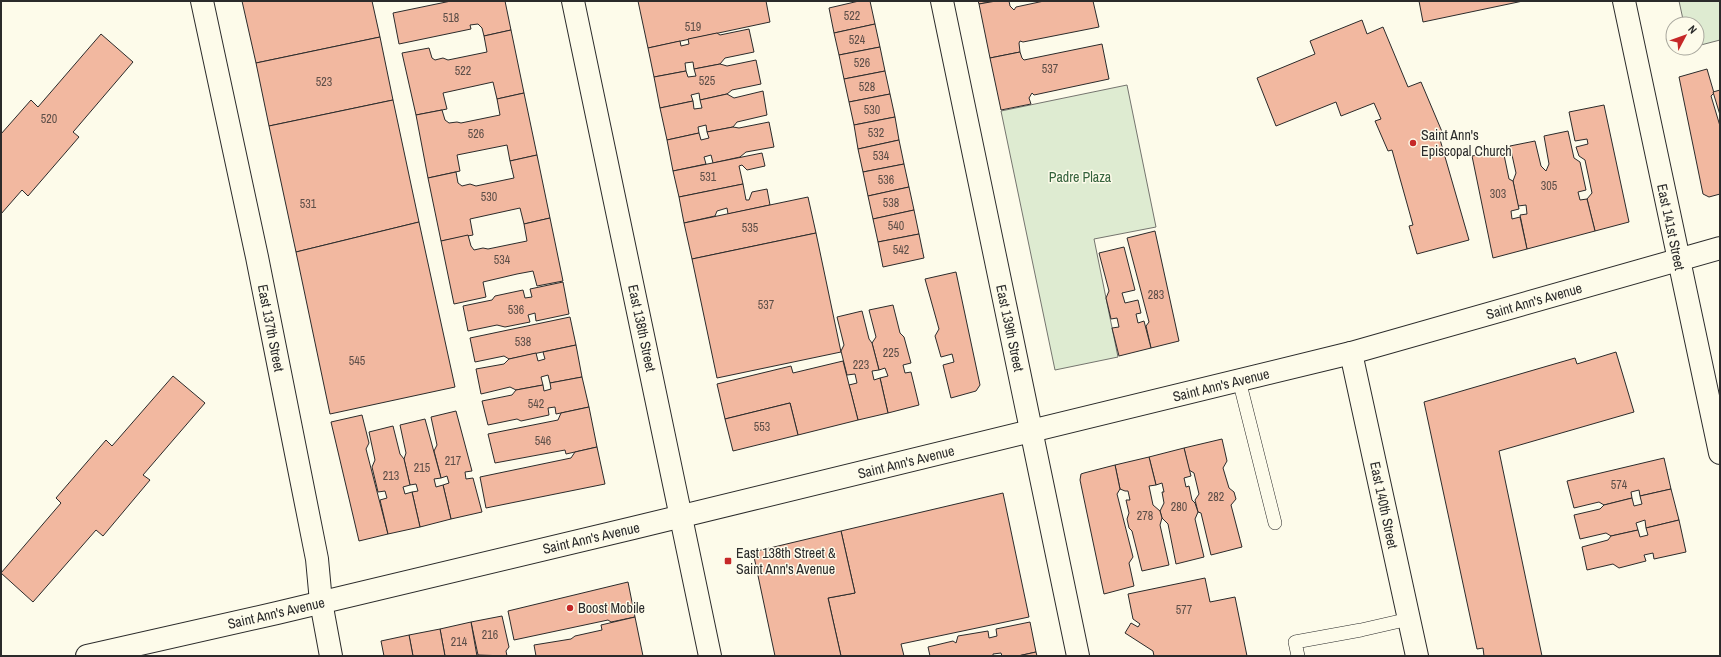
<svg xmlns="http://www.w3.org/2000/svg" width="1721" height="657" font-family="'Archivo Narrow',sans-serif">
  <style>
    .green { fill: #deebd1; stroke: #74746e }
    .building { fill: #f2b8a0; stroke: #2b2b2b }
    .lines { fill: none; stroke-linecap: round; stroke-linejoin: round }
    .service-casing { stroke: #2b2b2b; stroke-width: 14 }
    .minor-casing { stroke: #2b2b2b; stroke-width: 24 }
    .tertiary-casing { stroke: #2b2b2b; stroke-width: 24 }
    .secondary-casing { stroke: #2b2b2b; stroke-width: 24 }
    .service { stroke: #fdfbea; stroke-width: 13 }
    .minor { stroke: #fdfbea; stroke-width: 22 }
    .tertiary { stroke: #fdfbea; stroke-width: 22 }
    .secondary { stroke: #fdfbea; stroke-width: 22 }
    .poi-dot { fill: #c62828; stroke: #fdfbea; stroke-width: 1.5 }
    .labels { text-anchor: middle; stroke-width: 3; stroke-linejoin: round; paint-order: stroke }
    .number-label { font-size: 12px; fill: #5d4e48 }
    .poi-label { font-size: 14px; fill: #2b2b2b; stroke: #fdfbea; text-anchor: start }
    .park-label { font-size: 14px; fill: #34623c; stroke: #fdfbea }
    .street-label { font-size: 14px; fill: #2b2b2b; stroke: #fdfbea }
  </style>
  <rect width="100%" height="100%" fill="#fdfbea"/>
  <!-- green -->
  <g class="green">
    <polygon points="1679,1 1720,1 1720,40 1697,46 1697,24 1684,24"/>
    <polygon points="1127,85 1156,227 1094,239 1118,357 1055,370 1001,111"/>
  </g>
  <!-- building -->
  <g class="building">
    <polygon points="242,1 372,1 380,37 256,63"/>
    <polygon points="451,1 505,1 511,30 484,36 482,28 478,24 470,25 471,29 399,44 393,13"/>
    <polygon points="638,1 766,1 770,22 648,48"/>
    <polygon points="859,1 870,1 875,24 834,33 829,8"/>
    <polygon points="978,1 996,1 979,4"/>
    <polygon points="996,1 1009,1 1010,6 1014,10 1016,7 1044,1 1093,1 1099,27 1023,42 1020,41 1019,43 1020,52 990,58 979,4"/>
    <polygon points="1419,1 1523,1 1423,22"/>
    <polygon points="1362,20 1367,34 1383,27 1408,87 1421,82 1443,134 1439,136 1469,240 1417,254 1409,226 1413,225 1392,150 1388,151 1375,121 1381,119 1374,103 1341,116 1336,102 1276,126 1257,78 1315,54 1310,41"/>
    <polygon points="875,24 880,47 839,55 834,33"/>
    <polygon points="749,29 754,52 725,58 720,64 694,69 693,62 685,63 686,71 654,77 648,48 680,41 681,46 689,44 688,39 717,33 720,35"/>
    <polygon points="511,30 524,93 497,99 493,82 443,93 447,109 416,115 402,53 429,48 432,58 435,60 443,58 448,60 487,52 484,36"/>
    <polygon points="101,34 133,62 74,131 73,132 79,137 28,196 22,190 1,214 1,134 31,100 38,107"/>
    <polygon points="380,37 393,100 269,126 256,63"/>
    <polygon points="1102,44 1109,79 1034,95 1032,93 1029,98 1031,104 1001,110 990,58 1020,52 1022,58 1024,60"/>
    <polygon points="880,47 885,71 844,79 839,55"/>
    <polygon points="756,60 761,84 732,90 727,94 700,100 699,93 691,95 693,101 660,108 654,77 686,71 688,77 696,76 694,69 720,64 727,66"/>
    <polygon points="1707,69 1714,93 1711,96 1720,126 1720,194 1709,197 1703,194 1679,77"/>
    <polygon points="885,71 890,94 849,102 844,79"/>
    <polygon points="1720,90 1720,115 1713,92"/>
    <polygon points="763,91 767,115 737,122 733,127 707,132 706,125 698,127 699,133 667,140 660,108 693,101 694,109 702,108 700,100 727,94 734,98"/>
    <polygon points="524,93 537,155 510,161 507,145 457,155 460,171 428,178 416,115 442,110 445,120 449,123 457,122 461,123 500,115 497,99"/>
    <polygon points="890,94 895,117 854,125 849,102"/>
    <polygon points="393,100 419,222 296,252 269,126"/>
    <polygon points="1604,105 1629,222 1595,231 1587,199 1592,193 1585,160 1579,156 1576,147 1588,144 1587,139 1575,141 1569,112"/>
    <polygon points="895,117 899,140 858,149 854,125"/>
    <polygon points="769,122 774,147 746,152 740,157 713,163 711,155 704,157 706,164 673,171 667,140 699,133 701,140 709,138 707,132 733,127 739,128"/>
    <polygon points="1568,131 1574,158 1580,162 1586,190 1578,192 1580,200 1587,199 1595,231 1527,249 1520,215 1527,214 1526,205 1518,206 1513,181 1516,173 1510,146 1535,141 1541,166 1546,171 1549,164 1544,136"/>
    <polygon points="899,140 904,164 863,172 858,149"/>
    <polygon points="1503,150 1509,179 1513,181 1519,209 1511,211 1512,219 1520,217 1527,249 1493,258 1472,156"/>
    <polygon points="762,153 765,166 747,170 742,165 739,166 743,184 679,197 673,171"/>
    <polygon points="537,155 550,218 524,224 520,208 470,219 473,235 441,241 428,178 456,172 458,183 462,186 470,184 476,186 514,178 510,161"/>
    <polygon points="904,164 909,187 868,196 863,172"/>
    <polygon points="743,184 746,200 749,200 752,192 767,189 770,205 728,214 727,208 717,211 715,216 684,223 679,197"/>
    <polygon points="909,187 914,210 873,219 868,196"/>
    <polygon points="808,197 816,233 692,259 684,223"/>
    <polygon points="914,210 919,234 878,242 873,219"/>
    <polygon points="550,218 563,281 537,286 533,271 517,274 483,282 486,297 454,304 441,241 468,235 471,246 474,250 483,248 488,249 527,241 524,224"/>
    <polygon points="419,222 455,387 330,414 296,252"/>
    <polygon points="1155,231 1179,341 1151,348 1146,326 1149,322 1127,238"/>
    <polygon points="816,233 841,352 717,378 692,259"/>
    <polygon points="919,234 924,258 883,267 878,242"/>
    <polygon points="1124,247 1135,290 1122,293 1125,303 1138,300 1141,313 1136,314 1138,323 1144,321 1151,348 1119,356 1112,328 1119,327 1117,318 1111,319 1106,298 1109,291 1099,253"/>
    <polygon points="956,272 980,385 976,391 951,398 943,365 954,362 952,354 941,357 935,336 939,329 925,279"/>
    <polygon points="563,282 569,314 536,321 535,313 528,315 530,322 505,327 497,325 468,331 463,306 492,300 495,296 523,290 525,298 532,297 530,289"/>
    <polygon points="893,305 900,333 904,337 911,363 903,365 905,373 911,372 919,405 888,413 880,378 888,376 885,368 879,370 872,343 876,337 869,310"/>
    <polygon points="862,311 869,339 872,343 879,370 872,371 874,380 880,378 888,413 858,420 849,385 857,383 855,374 847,375 841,351 844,345 837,317"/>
    <polygon points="570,317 576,345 509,359 504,356 475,362 470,338"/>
    <polygon points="576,345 582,377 550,383 548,375 541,377 543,385 516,390 510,387 481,394 476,369 504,364 509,359 536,353 538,361 545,359 543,352"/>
    <polygon points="1616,352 1634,412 1499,451 1542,656 1484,656 1483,648 1477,649 1424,402 1575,358 1577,364"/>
    <polygon points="843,361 858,420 798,435 790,403 725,419 717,384 791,366 793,373"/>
    <polygon points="173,376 205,403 143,475 150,480 103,536 96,530 33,602 1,573 61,503 56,498 106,440 112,446"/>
    <polygon points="582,377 589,407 556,414 555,407 548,408 549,415 521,421 517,419 488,425 482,401 512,395 516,390 543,385 544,391 551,389 550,383"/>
    <polygon points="790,403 798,435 733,451 725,419"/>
    <polygon points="589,407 597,447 566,454 565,450 495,463 488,434 558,420 561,413"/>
    <polygon points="456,411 472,471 465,472 466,479 473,478 482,512 451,519 443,485 449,483 447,476 441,478 434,451 437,445 431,417"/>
    <polygon points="362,415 369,443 366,449 388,534 359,541 331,422"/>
    <polygon points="425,419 441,478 434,479 436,487 443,485 451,519 420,527 412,492 418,491 416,484 410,485 404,459 406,453 400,425"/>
    <polygon points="393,426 400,454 404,459 410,485 403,487 405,494 412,492 420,527 388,534 380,500 387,498 385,491 378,492 372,467 375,460 369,432"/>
    <polygon points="1222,439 1227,461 1223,468 1229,488 1234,492 1236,499 1231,505 1242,547 1211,555 1201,513 1198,512 1195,500 1199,494 1194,473 1189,470 1184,448"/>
    <polygon points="597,447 605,484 486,508 480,477 571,458 575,452"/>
    <polygon points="1184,448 1191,476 1184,478 1186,487 1189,486 1192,500 1195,503 1198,512 1195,519 1204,557 1176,564 1168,524 1162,518 1160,511 1164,503 1162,492 1164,492 1162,483 1156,485 1149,457"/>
    <polygon points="1149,457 1156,485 1149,486 1153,505 1160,511 1162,518 1160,525 1169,565 1142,571 1132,531 1129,528 1127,519 1129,513 1126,500 1130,500 1128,491 1125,491 1120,489 1115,465"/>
    <polygon points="1664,458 1671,489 1640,496 1639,490 1631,492 1632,498 1604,505 1599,502 1574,508 1567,481"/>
    <polygon points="1115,465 1120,489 1117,494 1133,557 1129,563 1134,586 1104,594 1080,480 1081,474 1084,473"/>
    <polygon points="1671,489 1679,520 1646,528 1645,520 1636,523 1638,530 1611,536 1606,533 1580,539 1574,515 1600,509 1604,505 1632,498 1634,506 1642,504 1640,496"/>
    <polygon points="1003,493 1029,617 901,644 904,656 841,656 828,598 855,593 841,531"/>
    <polygon points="1679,520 1686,552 1654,559 1653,553 1644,555 1646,561 1619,568 1613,564 1587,570 1582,547 1608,540 1611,536 1638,530 1640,537 1648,535 1646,528"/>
    <polygon points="841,531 855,593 828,598 841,656 775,656 753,552"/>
    <polygon points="1205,578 1210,602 1235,597 1247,656 1154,656 1153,651 1125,633 1131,623 1138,627 1140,624 1133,619 1128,594"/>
    <polygon points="628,582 635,617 611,622 608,620 514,640 508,611"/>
    <polygon points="502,616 509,647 506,651 507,656 478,655 471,622"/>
    <polygon points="635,617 643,656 536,656 534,645 571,639 575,636 602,630 601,625"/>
    <polygon points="471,622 477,656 445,656 440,629"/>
    <polygon points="1030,622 1036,652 1018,656 1002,656 1001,653 993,654 993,656 930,656 928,647 953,641 956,643 958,636 988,631 989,638 997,636 996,629"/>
    <polygon points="440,629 445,656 413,656 409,635"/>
    <polygon points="409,635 413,656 384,656 381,641"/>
    <polygon points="1036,652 1037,656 1018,656"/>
  </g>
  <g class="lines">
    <defs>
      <g id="service">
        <polyline points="1239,380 1275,523"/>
        <polyline points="1298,656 1295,642 1361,630 1409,619"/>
      </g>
      <g id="minor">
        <polyline points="202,1 257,257 317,559 321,602 331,656"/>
        <polyline points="942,1 1078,656"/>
        <polyline points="1624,1 1720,453"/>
        <polyline points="1351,353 1417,656"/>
      </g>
      <polyline id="tertiary" points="87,656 277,613 633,528 1351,353 1720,248"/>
      <polyline id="secondary" points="573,1 710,656"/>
    </defs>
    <!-- service casing -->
    <use href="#service" class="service-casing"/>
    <!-- minor casing -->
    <use href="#minor" class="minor-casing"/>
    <!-- tertiary casing -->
    <use href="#tertiary" class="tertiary-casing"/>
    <!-- secondary casing -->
    <use href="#secondary" class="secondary-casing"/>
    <!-- service -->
    <use href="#service" class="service"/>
    <!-- minor -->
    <use href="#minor" class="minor"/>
    <!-- tertiary -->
    <use href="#tertiary" class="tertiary"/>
    <!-- secondary -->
    <use href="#secondary" class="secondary"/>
  </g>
  <!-- markers -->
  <g class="poi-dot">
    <circle cx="1413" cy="143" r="4"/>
    <rect x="724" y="557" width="8" height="8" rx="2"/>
    <circle cx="570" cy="608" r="4"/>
  </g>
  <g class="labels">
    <!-- number labels -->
    <g class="number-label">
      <text x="852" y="20">522</text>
      <text x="451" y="22">518</text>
      <text x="693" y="31">519</text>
      <text x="857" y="44">524</text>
      <text x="862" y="67">526</text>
      <text x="1050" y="73">537</text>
      <text x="463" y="75">522</text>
      <text x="707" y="85">525</text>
      <text x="324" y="86">523</text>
      <text x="867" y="91">528</text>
      <text x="872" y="114">530</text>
      <text x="49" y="123">520</text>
      <text x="876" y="137">532</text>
      <text x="476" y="138">526</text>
      <text x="881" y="160">534</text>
      <text x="708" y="181">531</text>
      <text x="886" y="184">536</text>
      <text x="1549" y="190">305</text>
      <text x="1498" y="198">303</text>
      <text x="489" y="201">530</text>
      <text x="891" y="207">538</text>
      <text x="308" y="208">531</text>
      <text x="896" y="230">540</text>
      <text x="750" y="232">535</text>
      <text x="901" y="254">542</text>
      <text x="502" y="264">534</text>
      <text x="1156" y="299">283</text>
      <text x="766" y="309">537</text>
      <text x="516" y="314">536</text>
      <text x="523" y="346">538</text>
      <text x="891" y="357">225</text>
      <text x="357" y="365">545</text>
      <text x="861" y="369">223</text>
      <text x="536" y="408">542</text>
      <text x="762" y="431">553</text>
      <text x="543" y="445">546</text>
      <text x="453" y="465">217</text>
      <text x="422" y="472">215</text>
      <text x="391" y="480">213</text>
      <text x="1619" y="489">574</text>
      <text x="1216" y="501">282</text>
      <text x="1179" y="511">280</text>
      <text x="1145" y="520">278</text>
      <text x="1184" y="614">577</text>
      <text x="490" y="639">216</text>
      <text x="459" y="646">214</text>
    </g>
    <!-- poi labels -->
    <g class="poi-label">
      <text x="1421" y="140">Saint Ann's<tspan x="1421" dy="16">Episcopal Church</tspan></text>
      <text x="736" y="558">East 138th Street &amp;<tspan x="736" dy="16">Saint Ann's Avenue</tspan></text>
      <text x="578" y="613">Boost Mobile</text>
    </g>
    <!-- park labels -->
    <g class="park-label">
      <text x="1080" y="182">Padre Plaza</text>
    </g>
    <!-- street labels -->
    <g class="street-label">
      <text transform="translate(1671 227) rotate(78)" y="5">East 141st Street</text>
      <text transform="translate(1534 301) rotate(-16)" y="5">Saint Ann's Avenue</text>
      <text transform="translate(271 328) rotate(79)" y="5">East 137th Street</text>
      <text transform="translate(642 328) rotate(78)" y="5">East 138th Street</text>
      <text transform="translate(1010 328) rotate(78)" y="5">East 139th Street</text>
      <text transform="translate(1221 385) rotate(-14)" y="5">Saint Ann's Avenue</text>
      <text transform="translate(906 462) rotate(-14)" y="5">Saint Ann's Avenue</text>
      <text transform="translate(1384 505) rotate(78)" y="5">East 140th Street</text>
      <text transform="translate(591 538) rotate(-13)" y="5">Saint Ann's Avenue</text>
      <text transform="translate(276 613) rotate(-13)" y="5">Saint Ann's Avenue</text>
    </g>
  </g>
  <!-- border -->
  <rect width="1721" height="657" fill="none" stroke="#2b2b2b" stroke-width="4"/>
  <!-- north arrow -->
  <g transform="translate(1685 36) rotate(49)"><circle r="19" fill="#fdfbea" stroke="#a9a89e"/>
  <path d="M0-3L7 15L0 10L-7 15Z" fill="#c62828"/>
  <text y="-6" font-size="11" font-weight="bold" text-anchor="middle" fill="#2b2b2b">N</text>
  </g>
</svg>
